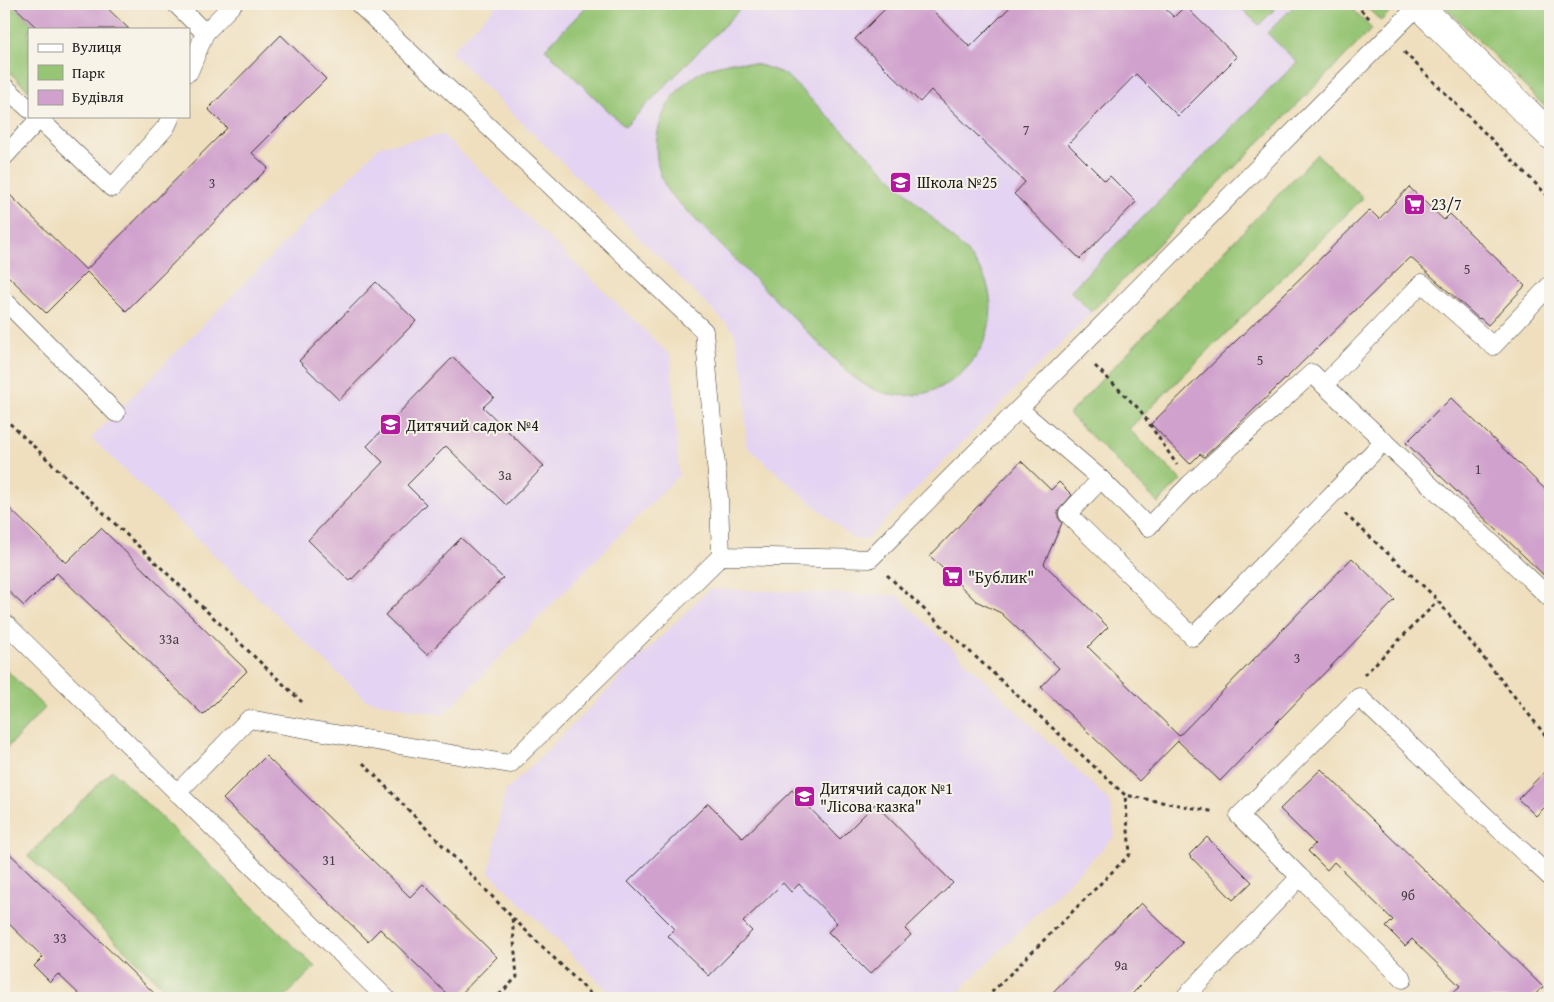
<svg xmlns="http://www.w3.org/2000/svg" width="1554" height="1002" font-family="'Gentium Book Plus',serif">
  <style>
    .built { fill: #e4d3f2 }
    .green { fill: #96c574; stroke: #597048 }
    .building { fill: #d0a1cd }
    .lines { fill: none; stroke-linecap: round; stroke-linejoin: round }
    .lane-casing { stroke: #3c3934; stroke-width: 19 }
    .street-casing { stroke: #3c3934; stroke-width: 29 }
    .path { stroke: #3c3934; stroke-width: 3; stroke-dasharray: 4 4; stroke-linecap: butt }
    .lane { stroke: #fff; stroke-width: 18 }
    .street { stroke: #fff; stroke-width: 28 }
    .labels { text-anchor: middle; stroke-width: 4; stroke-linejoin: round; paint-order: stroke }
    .number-label { font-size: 14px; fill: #493d48 }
    .poi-label { font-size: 16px; fill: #1c1c1c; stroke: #f7f3e8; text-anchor: start }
  </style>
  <rect width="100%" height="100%" fill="#f7f3e8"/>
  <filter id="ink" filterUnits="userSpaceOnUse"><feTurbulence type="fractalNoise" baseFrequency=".02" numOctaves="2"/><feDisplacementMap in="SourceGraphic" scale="10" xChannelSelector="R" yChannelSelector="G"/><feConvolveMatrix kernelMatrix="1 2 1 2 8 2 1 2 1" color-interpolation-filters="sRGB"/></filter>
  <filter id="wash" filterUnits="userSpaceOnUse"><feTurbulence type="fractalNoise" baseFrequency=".0096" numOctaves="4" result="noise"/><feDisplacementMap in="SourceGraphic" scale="20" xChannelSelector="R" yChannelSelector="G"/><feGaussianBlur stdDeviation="1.12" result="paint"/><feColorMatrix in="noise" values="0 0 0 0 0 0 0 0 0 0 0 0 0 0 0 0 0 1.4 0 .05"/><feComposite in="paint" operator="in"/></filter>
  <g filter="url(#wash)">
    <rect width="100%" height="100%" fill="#efdfbe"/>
    <!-- built -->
    <g class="built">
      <polygon points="498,4 1347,4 1372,29 867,539 853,539 746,446 745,382 734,331 450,52"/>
      <polygon points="443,135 671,356 679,475 443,715 366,700 91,438 380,146"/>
      <polygon points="709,589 897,595 1110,802 1115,836 952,998 615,998 489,872 505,792"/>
    </g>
    <!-- green -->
    <g class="green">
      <polygon points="4,4 12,4 38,29 29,29 29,91 4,67"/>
      <polygon points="589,4 739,4 742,7 625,127 545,49"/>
      <polygon points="1237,4 1280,4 1259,25"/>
      <polygon points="1296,4 1347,4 1372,29 1091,312 1070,291 1297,62 1267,33"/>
      <polygon points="1363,4 1397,4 1381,21"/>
      <polygon points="1442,4 1550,4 1550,112"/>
      <path d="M 731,62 C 751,62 767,66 786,75 L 965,250 C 973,260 981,269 986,281 C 1009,347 944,414 878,391 C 866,387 856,379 846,371 L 669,193 C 666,187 663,182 661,176 C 646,132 669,83 712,67 C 718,65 724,64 731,62 Z"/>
      <polygon points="1317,154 1363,198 1129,429 1181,480 1158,503 1069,414"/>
      <polygon points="4,668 45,708 4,751"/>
      <polygon points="112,770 315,967 284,998 174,998 28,856"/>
    </g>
    <g id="blocks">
      <!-- building -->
      <g class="building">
        <polygon points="12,4 103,4 129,29 38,29"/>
        <polygon points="890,4 926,4 970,47 1013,4 1160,4 1174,17 1185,6 1237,57 1178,116 1136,74 1068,144 1105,181 1110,176 1136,202 1080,259 1014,194 1025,182 931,90 920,102 855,39"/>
        <polygon points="281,35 326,79 252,153 268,168 126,311 87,272 46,313 4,272 4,189 86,270 227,128 208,109"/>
        <polygon points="1409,187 1444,220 1450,214 1525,286 1488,325 1480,318 1479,319 1410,257 1231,432 1204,457 1200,454 1190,464 1151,424 1370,210 1379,219"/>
        <polygon points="376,282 416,321 339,400 299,361"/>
        <polygon points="453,357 494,397 483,407 544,466 506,505 446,446 407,485 426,504 350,581 308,540 383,462 367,446"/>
        <polygon points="1451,398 1550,494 1550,581 1406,443"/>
        <polygon points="1021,461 1051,490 1059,482 1072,495 1058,511 1058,517 1062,523 1044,564 1108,627 1088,647 1179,736 1352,558 1395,600 1220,781 1178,741 1139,781 1041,687 1059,668 1001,613 976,601 930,556"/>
        <polygon points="4,503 66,563 101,528 247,671 203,715 57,573 24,606 4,587"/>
        <polygon points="461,538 503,578 427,655 385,615"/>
        <polygon points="266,756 410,897 423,884 497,957 457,998 451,998 380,929 368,941 223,799"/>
        <polygon points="1550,766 1550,802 1536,816 1518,799"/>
        <polygon points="1321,769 1543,987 1531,998 1447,998 1460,986 1412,939 1405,946 1386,927 1393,920 1334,862 1327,870 1308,851 1315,844 1280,809"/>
        <polygon points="792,790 840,839 875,804 953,883 905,929 911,935 870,974 828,932 837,923 799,884 791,892 783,883 743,922 752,931 709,976 668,936 675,929 628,882 708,803 743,838"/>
        <polygon points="1207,837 1252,882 1233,900 1189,855"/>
        <polygon points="4,848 159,998 83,998 58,974 50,982 34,966 43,957 4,919"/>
        <polygon points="1141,903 1183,943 1128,998 1047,998"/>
      </g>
    </g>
  </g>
  <g filter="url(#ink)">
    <use href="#blocks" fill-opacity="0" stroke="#3c3934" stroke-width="1"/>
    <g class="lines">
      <defs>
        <g id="lane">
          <polyline points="176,4 205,33 233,4"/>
          <polyline points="359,4 704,331 719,498 721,556 870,559 1419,5"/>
          <polyline points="189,72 205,33"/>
          <polyline points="4,86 29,109"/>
          <polyline points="36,116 112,188 166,127 171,116"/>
          <polyline points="4,157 39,119"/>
          <polyline points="1550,285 1493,346 1422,283 1324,385 1550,598"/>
          <polyline points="4,300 116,413"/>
          <polyline points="1019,409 1101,479 1068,514 1193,637 1384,441"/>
          <polyline points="1101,479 1148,527 1190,484 1312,373 1324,385"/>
          <polyline points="4,622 386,998"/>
          <polyline points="177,793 249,719 510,764 721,556"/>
          <polyline points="1300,877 1239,816 1359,697 1550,877"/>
          <polyline points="1184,998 1300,877 1403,979"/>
        </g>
        <polyline id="street" points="1417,4 1550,135"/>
      </defs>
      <!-- lane casing -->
      <use href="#lane" class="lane-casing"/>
      <!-- street casing -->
      <use href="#street" class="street-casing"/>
      <!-- path -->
      <g class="path">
        <polyline points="1355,4 1371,20"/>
        <polyline points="1404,52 1550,198"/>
        <polyline points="1095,366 1140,410 1177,465"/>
        <polyline points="4,418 302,702"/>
        <polyline points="1345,514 1434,596 1550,741"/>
        <polyline points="887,575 1125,795 1215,812"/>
        <polyline points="1364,675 1438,601"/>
        <polyline points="363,763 512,917 517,977 496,998"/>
        <polyline points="513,918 595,998"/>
        <polyline points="986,998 1130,854 1125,795"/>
      </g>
      <!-- lane -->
      <use href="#lane" class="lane"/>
      <!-- street -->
      <use href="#street" class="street"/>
    </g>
  </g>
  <!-- icons -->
  <defs>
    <symbol id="school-square" viewBox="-11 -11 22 22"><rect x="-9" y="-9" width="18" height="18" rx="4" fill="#b5179e" stroke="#f7f3e8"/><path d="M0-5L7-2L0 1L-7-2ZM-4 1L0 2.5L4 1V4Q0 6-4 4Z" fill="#fff"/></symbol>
    <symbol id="supermarket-square" viewBox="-11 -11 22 22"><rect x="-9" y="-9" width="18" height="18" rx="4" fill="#b5179e" stroke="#f7f3e8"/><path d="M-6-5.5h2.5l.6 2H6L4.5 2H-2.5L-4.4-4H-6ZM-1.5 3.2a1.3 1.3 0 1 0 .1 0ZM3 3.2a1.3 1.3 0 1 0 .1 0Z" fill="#fff"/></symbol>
  </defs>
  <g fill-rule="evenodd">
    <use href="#school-square" x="888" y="170" width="25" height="25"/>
    <use href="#supermarket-square" x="1402" y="192" width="25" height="25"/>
    <use href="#school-square" x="378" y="412" width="25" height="25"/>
    <use href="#supermarket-square" x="940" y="564" width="25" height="25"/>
    <use href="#school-square" x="792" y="784" width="25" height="25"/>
  </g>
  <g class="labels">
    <!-- number labels -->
    <g class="number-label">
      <text x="1026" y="135">7</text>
      <text x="212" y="188">3</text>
      <text x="1467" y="274">5</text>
      <text x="1260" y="365">5</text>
      <text x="1478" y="474">1</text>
      <text x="505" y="480">3а</text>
      <text x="169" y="644">33а</text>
      <text x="1297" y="663">3</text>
      <text x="329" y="865">31</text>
      <text x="1408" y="900">9б</text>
      <text x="60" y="943">33</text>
      <text x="1121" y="970">9а</text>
    </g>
    <!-- poi labels -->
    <g class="poi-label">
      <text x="917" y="188">Школа №25</text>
      <text x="1431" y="210">23/7</text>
      <text x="406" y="431">Дитячий садок №4</text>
      <text x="968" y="583">"Бублик"</text>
      <text x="820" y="794">Дитячий садок №1<tspan x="820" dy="18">"Лісова казка"</tspan></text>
    </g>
  </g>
  <!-- margin -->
  <rect width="1554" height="1002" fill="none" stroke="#f7f3e8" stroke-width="20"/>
  <!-- legend -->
  <rect x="28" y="28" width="162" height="90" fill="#f7f3e8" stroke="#9f9d96"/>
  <rect x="38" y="44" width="25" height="8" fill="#ffffff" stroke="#9f9d96"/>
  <text x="72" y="52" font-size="15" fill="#1c1c1c">Вулиця</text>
  <rect x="38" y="65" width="25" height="15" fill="#96c574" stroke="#9f9d96"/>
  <text x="72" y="78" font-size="15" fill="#1c1c1c">Парк</text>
  <rect x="38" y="90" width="25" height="15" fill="#d0a1cd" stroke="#9f9d96"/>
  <text x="72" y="102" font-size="15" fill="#1c1c1c">Будівля</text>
</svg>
